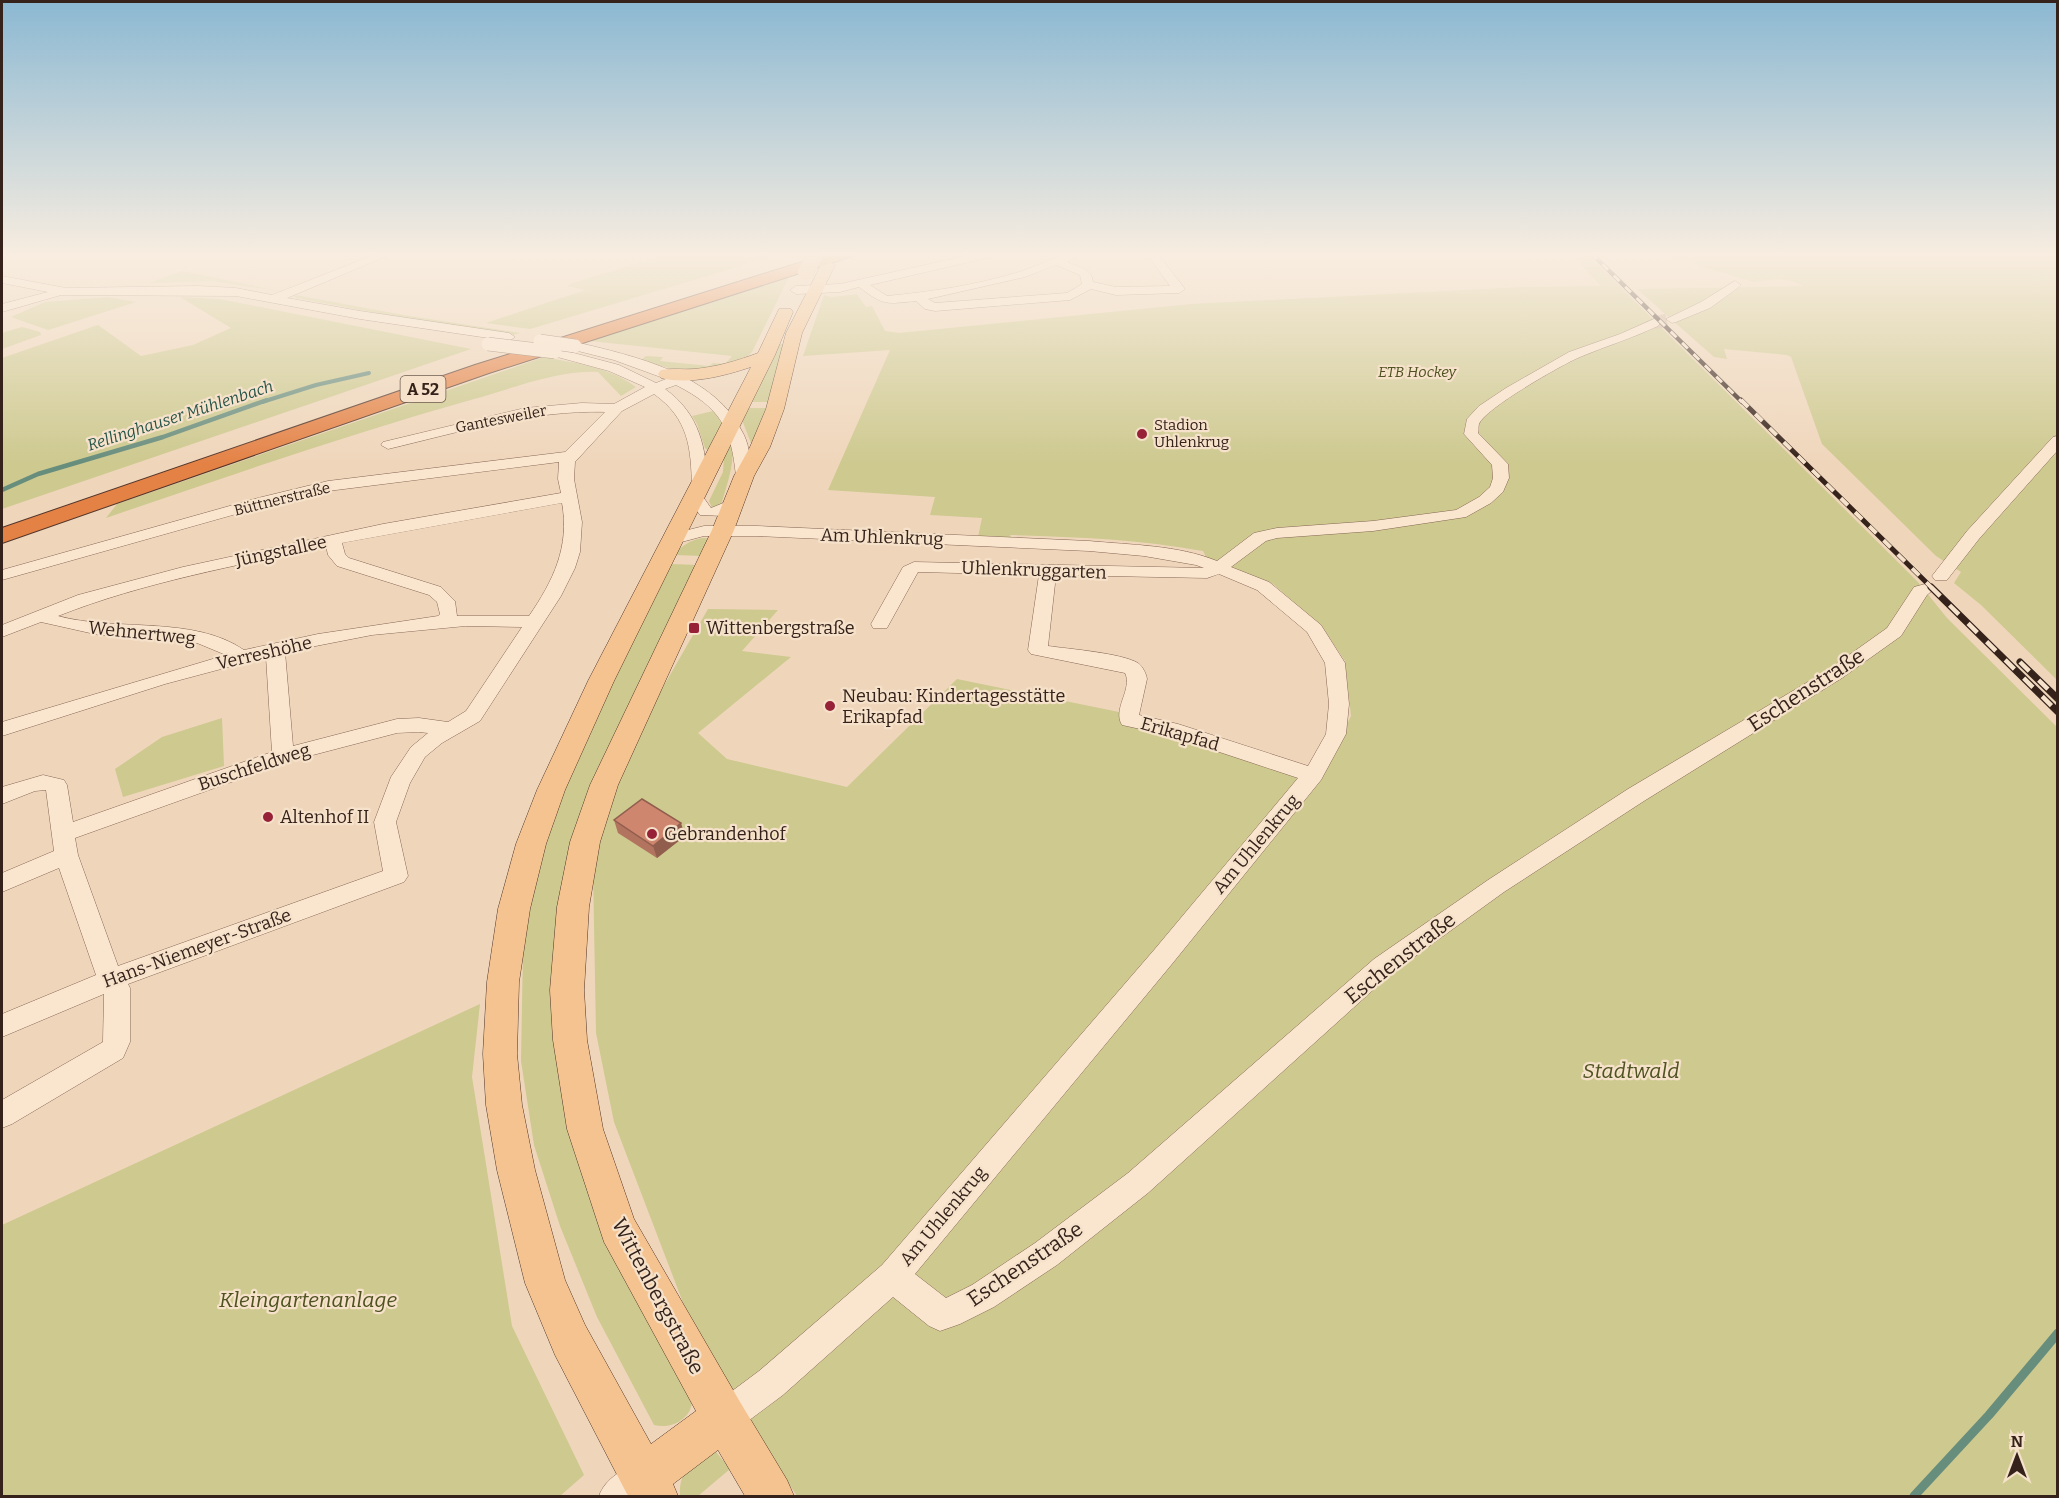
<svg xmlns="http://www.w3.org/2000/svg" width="2059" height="1498" font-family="Bitter,serif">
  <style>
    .green { fill: #cdc98f }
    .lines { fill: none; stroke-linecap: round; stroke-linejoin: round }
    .stream-far2 { stroke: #678d7d; stroke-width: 4 }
    .stream-far1 { stroke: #678d7d; stroke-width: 4.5 }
    .stream { stroke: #678d7d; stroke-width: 9 }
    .minor-tunnel { stroke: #cab29b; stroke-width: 13; stroke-dasharray: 13 6; stroke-linecap: butt }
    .minor-casing { stroke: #866654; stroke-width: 1 }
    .major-casing { stroke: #533529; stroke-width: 1 }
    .highway-casing { stroke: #533529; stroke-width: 2 }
    .minor { fill: #fae5ce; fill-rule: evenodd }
    .major { fill: #f5c38f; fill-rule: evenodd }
    .highway { fill: #e48246; fill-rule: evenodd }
    .rail-far2-casing { stroke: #35221a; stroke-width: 4.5 }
    .rail-far1-casing { stroke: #35221a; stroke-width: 5 }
    .rail-casing { stroke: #35221a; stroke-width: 7 }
    .rail-far2 { stroke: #f6e2ca; stroke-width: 3; stroke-dasharray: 8; stroke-linecap: butt }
    .rail-far1 { stroke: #f6e2ca; stroke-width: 4; stroke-dasharray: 10; stroke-linecap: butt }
    .rail { stroke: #f6e2ca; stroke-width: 4.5; stroke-dasharray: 13; stroke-linecap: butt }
    .minor-bridge-casing { stroke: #866654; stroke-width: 14; stroke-linecap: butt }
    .major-bridge-casing { stroke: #533529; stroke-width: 16; stroke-linecap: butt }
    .minor-bridge { stroke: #fae5ce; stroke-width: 13 }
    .major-bridge { stroke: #f5c38f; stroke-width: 16 }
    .wall { fill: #b2735f }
    .shaded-wall { fill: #915e4e }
    .building { fill: #cf866f; stroke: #915e4e; stroke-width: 1.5 }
    .poi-dot { fill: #972238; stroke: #f6e2ca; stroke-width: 2 }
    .labels { text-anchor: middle; stroke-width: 4.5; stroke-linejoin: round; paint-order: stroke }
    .far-park-label { font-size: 15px; font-style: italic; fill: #4e5220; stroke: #f6e2ca }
    .far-street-label { font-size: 15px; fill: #35221a; stroke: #f6e2ca }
    .far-poi-label { font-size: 15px; fill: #35221a; stroke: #f6e2ca; text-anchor: start }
    .shield { fill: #f6e2ca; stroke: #6f5c4f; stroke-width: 1.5 }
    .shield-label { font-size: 16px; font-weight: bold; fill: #35221a }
    .far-water-label { font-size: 16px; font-style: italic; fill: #28554a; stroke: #f6e2ca }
    .street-label { font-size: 18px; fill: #35221a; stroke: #f6e2ca }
    .poi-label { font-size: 18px; fill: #35221a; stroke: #f6e2ca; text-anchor: start }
    .near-street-label { font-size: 21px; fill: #35221a; stroke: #f6e2ca }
    .near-park-label { font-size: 21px; font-style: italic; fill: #4e5220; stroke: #f6e2ca }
  </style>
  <rect width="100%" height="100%" fill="#efd6bb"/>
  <!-- green -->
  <g class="green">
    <polygon points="671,253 784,253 530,329 486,323 585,290 567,286 573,283"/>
    <path d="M 1570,253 L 1586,253 L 1918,582 L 1947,618 L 2057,727 L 2057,1496 L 797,1496 L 703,1355 L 614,1122 L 596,1033 L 593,870 L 606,801 L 625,753 L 708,609 L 778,610 L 742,651 L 791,657 L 698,733 L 727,759 L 847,787 L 957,679 L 1119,712 L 1320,779 L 1351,716 L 1345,661 L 1323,628 L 1273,584 L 1207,559 L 1203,551 C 1139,539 1075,537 1010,535 L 1013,540 L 978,537 L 982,518 L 930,515 L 935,497 L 828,490 L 890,350 L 803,356 L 824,295 L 831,297 L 857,294 L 866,307 L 872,306 L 885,331 L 899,333 L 1191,304 L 1522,287 L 1601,286 Z"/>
    <path d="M 1655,253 L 2057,253 L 2057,680 L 1981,605 L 1954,583 L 1961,572 L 1936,556 L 1822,444 L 1791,357 L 1787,355 L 1724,349 L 1727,359 L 1714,357 L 1637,289 L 1803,286 C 1790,277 1769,279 1754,282 Z"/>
    <polygon points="182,271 284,292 213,281 149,283"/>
    <polygon points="789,277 752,352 742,362 728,367 675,370 641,360 646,356 663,357 660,361 709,366 713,363 725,364 732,356 590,341"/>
    <polygon points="296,295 403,315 520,333 512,335 408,319 296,298 293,296"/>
    <polygon points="108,297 136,302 48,330 11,317 45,302"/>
    <polygon points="180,297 220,299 471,349 2,509 2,358 98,325 141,356 193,345 231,328"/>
    <polygon points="22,327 40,332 41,335 2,349 2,333"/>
    <polygon points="779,344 785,344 768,402 752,402"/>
    <path d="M 544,357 C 574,363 610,367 636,387 L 621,396 L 598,372 C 560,369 511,389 474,399 C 350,434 228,476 106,518 L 117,504 Z"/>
    <polygon points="749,408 766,408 753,443 751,443 742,420"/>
    <polygon points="713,411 723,423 709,451 705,448 697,424 692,416"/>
    <path d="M 729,446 L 733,448 C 733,469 726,488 720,508 L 712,508 L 709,501 L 723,472 L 724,457 Z"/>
    <path d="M 704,538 L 710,539 L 703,556 L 674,555 C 682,545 692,539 704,538 Z"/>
    <path d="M 669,564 L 699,565 L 611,748 L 555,1002 L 692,1403 C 689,1421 670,1429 654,1425 L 597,1317 L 560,1226 L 534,1145 L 521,1061 L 523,950 L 536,876 L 550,821 L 578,753 Z"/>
    <polygon points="222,718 224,766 123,797 115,769 162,737"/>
    <polygon points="480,1004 472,1077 512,1326 584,1475 560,1496 2,1496 2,1225"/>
    <path d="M 716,1452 L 730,1469 L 698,1496 L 680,1496 C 678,1473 693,1454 716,1452 Z"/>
  </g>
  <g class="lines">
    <!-- stream-far2 -->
    <polyline class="stream-far2" points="262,402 316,385 369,373"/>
    <!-- stream-far1 -->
    <polyline class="stream-far1" points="2,490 38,474 163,437 267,400"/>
    <!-- stream -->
    <polyline class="stream" points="1914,1496 1989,1415 2058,1333"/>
    <!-- minor-tunnel -->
    <polyline class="minor-tunnel" points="1654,323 1672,319"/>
    <defs>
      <g id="minor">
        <polygon points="379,253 394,253 287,298 360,311 509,333 515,337 509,341 360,319 236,296 61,295 2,312 2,304 48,292 2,283 2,276 66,288 198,286 236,288 272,295"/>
        <path d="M 979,253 L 1000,253 L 995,256 L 870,285 L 887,296 C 930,292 977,285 1019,272 C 1041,265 1060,253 1084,253 L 1067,262 C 1079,267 1092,269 1093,282 L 1116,287 L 1170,286 L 1146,253 L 1157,253 L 1185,289 L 1179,293 L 1116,295 L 1091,289 L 1070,300 L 935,311 L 925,309 L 916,301 C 886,304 884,306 859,287 L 840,292 L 796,294 L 790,290 L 796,286 L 840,284 ZM 1056,265 L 1080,275 L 1082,284 L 1067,293 L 935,303 L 928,299 L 1025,277 Z"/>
        <polygon points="1735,281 1741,285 1739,287 1710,308 1676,322 1672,323 1666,319 1701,302"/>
        <path d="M 1654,319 L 1658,320 L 1660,323 L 1658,326 C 1633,338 1606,346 1580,357 C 1563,364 1484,409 1479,424 C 1478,427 1479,430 1478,433 L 1508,464 L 1509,478 L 1503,492 L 1491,503 L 1466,517 L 1373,531 L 1277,538 L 1266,541 L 1231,567 L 1269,582 L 1321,625 L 1345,663 L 1349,704 L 1346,734 L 1321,780 L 1172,964 L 915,1274 L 946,1298 L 972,1285 L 1035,1243 L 1128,1173 L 1374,959 L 1488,880 L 1628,789 L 1828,670 L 1887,628 L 1914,587 L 1925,584 L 1931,585 L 1934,589 L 1927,595 L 1901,636 L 1842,678 L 1644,801 L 1504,892 L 1392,973 L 1148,1193 L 1057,1265 L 994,1307 L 960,1324 L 940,1331 L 929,1326 L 893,1297 L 783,1395 L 736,1430 L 724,1435 L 712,1430 L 707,1418 L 712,1406 L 759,1371 L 882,1265 L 1154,950 L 1298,778 L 1168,735 L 1122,725 C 1112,709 1133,689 1125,673 L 1031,654 L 1028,650 L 1039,575 L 918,572 L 887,628 L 873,628 L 871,624 L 903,567 L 914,562 L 1204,568 L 1196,565 L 1144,556 L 1089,551 L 757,536 L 704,536 L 674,544 L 666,539 L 668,535 L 704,526 L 757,526 L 1089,541 C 1131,545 1178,545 1217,561 L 1254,533 L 1277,528 L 1373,521 L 1456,510 L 1479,497 L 1490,487 L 1493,478 L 1492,465 L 1464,434 L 1467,419 L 1479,406 L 1506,388 L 1569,352 L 1620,334 ZM 1219,574 L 1257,590 L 1307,632 L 1325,663 L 1329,704 L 1326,734 L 1308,766 L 1178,724 L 1139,715 L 1147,679 C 1146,673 1143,667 1138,663 C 1121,653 1069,649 1048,646 L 1056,575 L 1207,578 Z"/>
        <path d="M 575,342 C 635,356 716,374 744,435 C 750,447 750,463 752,476 L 750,479 L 744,481 L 736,476 C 731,428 721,408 676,385 L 665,389 C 700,414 706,448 708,488 L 706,491 L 694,491 L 692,488 C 691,448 689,419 654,394 L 622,411 L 575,462 L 574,479 L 582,522 L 580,552 L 575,568 L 561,596 L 480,721 L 442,743 L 425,757 L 410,783 L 396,822 L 408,876 L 404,882 L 128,984 L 130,988 L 130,1042 L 123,1058 L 12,1124 L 2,1128 L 2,1100 L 103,1042 L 104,994 L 2,1037 L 2,1014 L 96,975 L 59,868 L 2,892 L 2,873 L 54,851 L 46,790 L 35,791 L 2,804 L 2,787 L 43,775 L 64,780 L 67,785 L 73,822 L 272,752 L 266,657 L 165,684 L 2,736 L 2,722 L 226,655 L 197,643 L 99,635 L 41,622 L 2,637 L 2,625 L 78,595 L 183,567 L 383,524 L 561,493 L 558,479 L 559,462 L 328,491 L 268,505 L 2,580 L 2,570 L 258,498 L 328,481 L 565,452 L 605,412 C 531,410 460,432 388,449 L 381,445 L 383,442 L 525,408 L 582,403 L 614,404 L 645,387 L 609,371 L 550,355 L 548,352 L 555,348 L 619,365 L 656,383 L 666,379 L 614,360 L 570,349 L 569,346 L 570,343 ZM 562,503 C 570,547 553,581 529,616 L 457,616 L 455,601 L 441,587 L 349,558 L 345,554 L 342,543 ZM 326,546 L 328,555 L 337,566 L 429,595 L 437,602 L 440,614 L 438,616 L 318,634 L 244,650 C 193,615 117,632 58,616 C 144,582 236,566 326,546 ZM 466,626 L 522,627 L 466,711 L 448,722 L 419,718 L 397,719 L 293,746 L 285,652 L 372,635 ZM 419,732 L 428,733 L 411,747 L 391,777 L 374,822 L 383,871 L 118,966 L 78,855 L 75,838 L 290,761 L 397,733 Z"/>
        <polygon points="2058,436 2058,450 1979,539 1947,580 1935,580 1932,576 1967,531 2053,437"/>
        <polygon points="695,492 701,494 711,508 733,499 741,504 724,516 700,515 687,497"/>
        <path d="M 643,1460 L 656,1465 L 661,1478 L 656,1491 L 647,1496 L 599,1496 C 605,1478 625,1468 643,1460 Z"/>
      </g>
      <path id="major" d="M 828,261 L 835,265 L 802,333 L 784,409 L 770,447 L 754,476 L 734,530 L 618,785 L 600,842 L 589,907 L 584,990 L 587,1040 L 603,1129 L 634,1219 L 740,1402 L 787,1480 L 794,1496 L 745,1496 L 718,1450 L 673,1484 L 678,1496 L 630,1496 L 627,1494 L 555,1355 L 525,1283 L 497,1170 L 486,1105 L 483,1054 L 487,982 L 498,909 L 516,844 L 537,790 L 588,681 L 751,367 C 724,376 690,385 661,378 L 658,374 L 661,370 C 672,368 683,370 694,369 C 716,367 737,361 758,353 L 779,309 L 791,309 L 793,312 L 775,355 L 614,681 L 565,790 L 546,844 L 530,909 L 519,982 L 517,1054 L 522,1105 L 535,1170 L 565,1280 L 585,1325 L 651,1444 L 696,1411 L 604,1242 L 567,1129 L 553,1040 L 550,990 L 557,907 L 570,842 L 590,785 L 712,530 L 734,476 L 750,447 L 766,409 L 786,333 L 821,265 Z"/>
      <polygon id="highway" points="830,253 855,253 853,256 489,373 2,543 2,528 475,365"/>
    </defs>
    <!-- minor casing -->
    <use href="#minor" class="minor-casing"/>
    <!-- major casing -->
    <use href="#major" class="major-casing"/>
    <!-- highway casing -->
    <use href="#highway" class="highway-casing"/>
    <!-- minor -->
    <use href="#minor" class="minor"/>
    <!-- major -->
    <use href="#major" class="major"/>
    <!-- highway -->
    <use href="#highway" class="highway"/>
    <defs>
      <polyline id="rail-far2" points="1591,253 1742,402"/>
      <polyline id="rail-far1" points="1741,400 1932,588"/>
      <g id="rail">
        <polyline points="1931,587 2058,712"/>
        <polyline points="2020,662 2058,699"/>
      </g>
    </defs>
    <!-- rail-far2 casing -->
    <use href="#rail-far2" class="rail-far2-casing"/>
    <!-- rail-far1 casing -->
    <use href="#rail-far1" class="rail-far1-casing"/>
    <!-- rail casing -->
    <use href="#rail" class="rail-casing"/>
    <!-- rail-far2 -->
    <use href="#rail-far2" class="rail-far2"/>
    <!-- rail-far1 -->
    <use href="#rail-far1" class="rail-far1"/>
    <!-- rail -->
    <use href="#rail" class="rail"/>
    <defs>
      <g id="minor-bridge">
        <polyline points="540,341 575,346"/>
        <polyline points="488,344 555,352"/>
      </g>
      <polyline id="major-bridge" points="806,272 816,253"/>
    </defs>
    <!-- minor-bridge casing -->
    <use href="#minor-bridge" class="minor-bridge-casing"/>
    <!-- major-bridge casing -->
    <use href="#major-bridge" class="major-bridge-casing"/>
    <!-- minor-bridge -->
    <use href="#minor-bridge" class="minor-bridge"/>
    <!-- major-bridge -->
    <use href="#major-bridge" class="major-bridge"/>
  </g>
  <!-- wall -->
  <polygon class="wall" points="614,820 685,836 657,858 618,833"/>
  <!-- shaded-wall -->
  <polygon class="shaded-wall" points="681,823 685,836 657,858 653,846"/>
  <!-- building -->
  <polygon class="building" points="642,799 681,823 653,846 614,820"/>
  <!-- sky -->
  <linearGradient id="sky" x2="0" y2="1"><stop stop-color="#8bb8d2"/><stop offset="0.55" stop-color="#f8ede0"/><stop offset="1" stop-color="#f8ede0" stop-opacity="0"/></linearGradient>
  <rect width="2059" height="463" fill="url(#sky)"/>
  <!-- markers -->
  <g class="poi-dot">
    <circle cx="1142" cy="434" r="6"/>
    <rect x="688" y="622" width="12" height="12" rx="3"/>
    <circle cx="830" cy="706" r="6"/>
    <circle cx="268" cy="817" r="6"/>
    <circle cx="652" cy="834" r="6"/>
  </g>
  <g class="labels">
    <!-- far-park labels -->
    <g class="far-park-label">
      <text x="1417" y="377">ETB Hockey</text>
    </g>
    <!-- far-street labels -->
    <g class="far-street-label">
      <text transform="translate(501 419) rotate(-11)" y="5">Gantesweiler</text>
      <text transform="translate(282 499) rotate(-14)" y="5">Büttnerstraße</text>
    </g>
    <!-- far-poi labels -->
    <g class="far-poi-label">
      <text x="1154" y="430">Stadion<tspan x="1154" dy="17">Uhlenkrug</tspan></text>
    </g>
    <!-- shield labels -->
    <rect class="shield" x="400.5" y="376" width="45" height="26" rx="4.5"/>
    <g class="shield-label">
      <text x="423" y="395">A 52</text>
    </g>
    <!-- far-water labels -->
    <g class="far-water-label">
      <text transform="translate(180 415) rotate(-18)" y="6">Rellinghauser Mühlenbach</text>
    </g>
    <!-- street labels -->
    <g class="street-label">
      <text transform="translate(882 537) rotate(2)" y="6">Am Uhlenkrug</text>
      <text transform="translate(281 551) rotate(-12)" y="6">Jüngstallee</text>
      <text transform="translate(1034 570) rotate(2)" y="6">Uhlenkruggarten</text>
      <text transform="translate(142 633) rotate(6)" y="6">Wehnertweg</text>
      <text transform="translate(264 653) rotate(-13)" y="6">Verreshöhe</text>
      <text transform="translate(1180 734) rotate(16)" y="6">Erikapfad</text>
      <text transform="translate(254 767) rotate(-18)" y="6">Buschfeldweg</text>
      <text transform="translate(1256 844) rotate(-50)" y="6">Am Uhlenkrug</text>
      <text transform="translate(197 948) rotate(-20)" y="6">Hans-Niemeyer-Straße</text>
      <text transform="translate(943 1216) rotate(-50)" y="6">Am Uhlenkrug</text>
    </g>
    <!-- poi labels -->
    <g class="poi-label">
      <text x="706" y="634">Wittenbergstraße</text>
      <text x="842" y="702">Neubau: Kindertagesstätte<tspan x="842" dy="21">Erikapfad</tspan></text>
      <text x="280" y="823">Altenhof II</text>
      <text x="664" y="840">Gebrandenhof</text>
    </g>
    <!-- near-street labels -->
    <g class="near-street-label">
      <text transform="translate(1806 690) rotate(-33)" y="7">Eschenstraße</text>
      <text transform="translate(1400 958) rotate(-38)" y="7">Eschenstraße</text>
      <text transform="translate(1025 1264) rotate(-34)" y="7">Eschenstraße</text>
      <text transform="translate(658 1296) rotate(62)" y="7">Wittenbergstraße</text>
    </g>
    <!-- near-park labels -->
    <g class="near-park-label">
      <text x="1631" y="1078">Stadtwald</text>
      <text x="308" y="1307">Kleingartenanlage</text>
    </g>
  </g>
  <!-- border -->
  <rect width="2059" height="1498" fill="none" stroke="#35221a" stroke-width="6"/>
  <!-- north arrow -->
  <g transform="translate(2017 1456)" stroke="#f6e2ca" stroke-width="4.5" paint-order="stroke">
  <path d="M0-4.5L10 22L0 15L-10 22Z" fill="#35221a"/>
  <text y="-9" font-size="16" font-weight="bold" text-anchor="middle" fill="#35221a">N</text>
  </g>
</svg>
